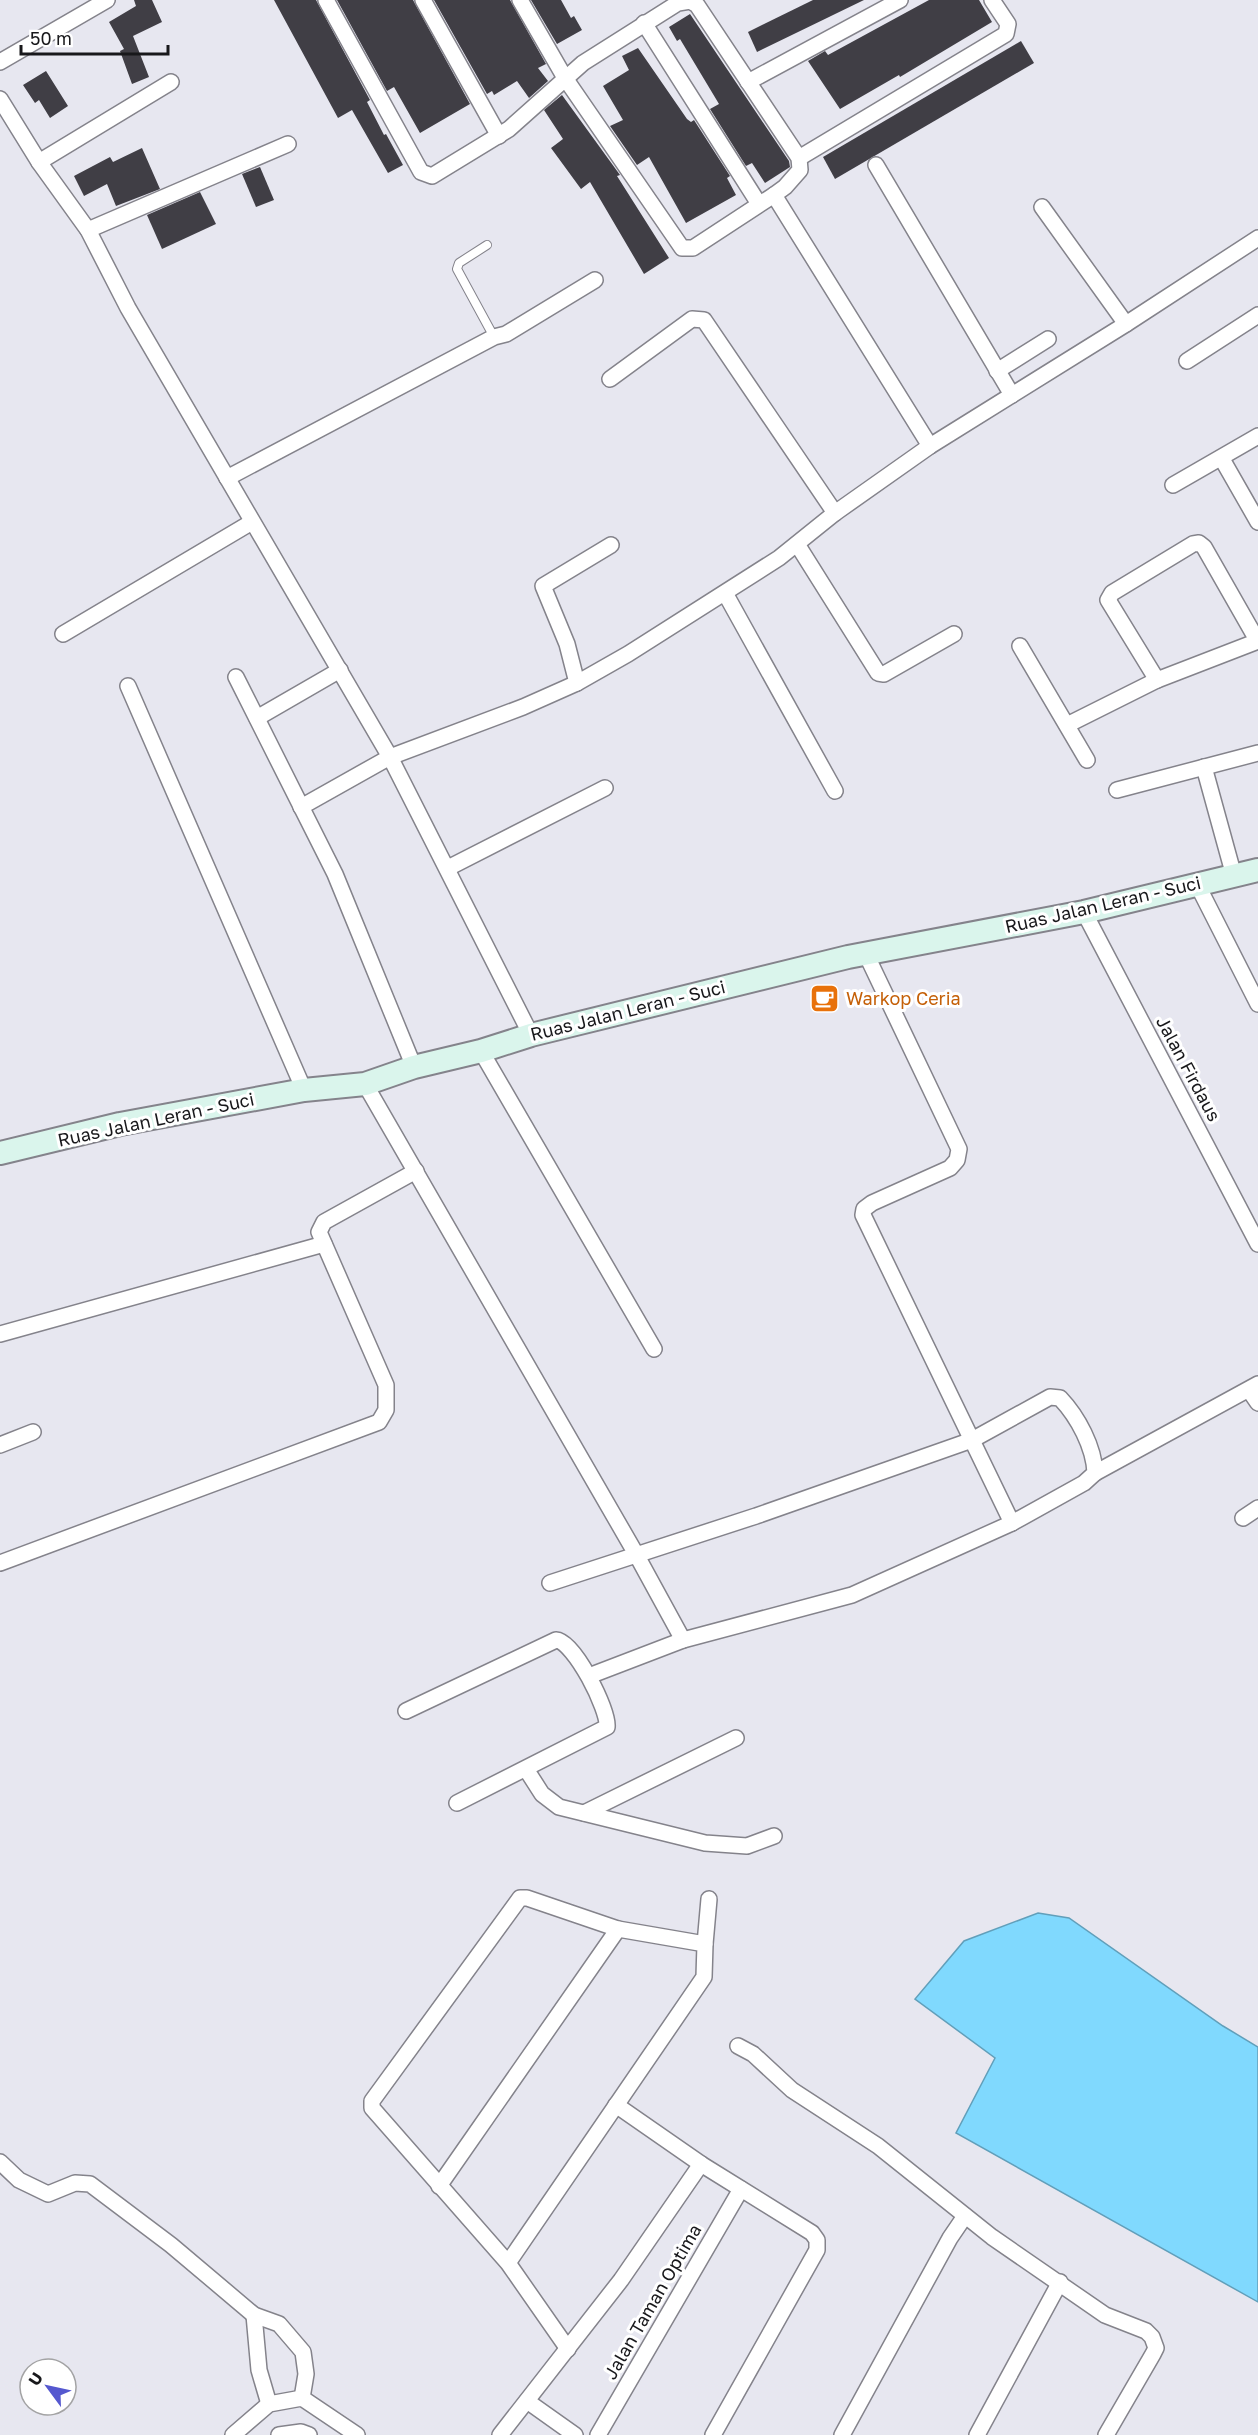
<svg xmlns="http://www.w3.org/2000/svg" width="1258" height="2435" font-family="'Golos Text',sans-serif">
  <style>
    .water { fill: #80d9fe; stroke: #619fba; stroke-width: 1.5 }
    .building { fill: #403e45 }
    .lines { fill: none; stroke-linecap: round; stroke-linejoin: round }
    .service-casing { stroke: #84838b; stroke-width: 10 }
    .minor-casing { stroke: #84838b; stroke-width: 18 }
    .secondary-casing { stroke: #84838b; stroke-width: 26 }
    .service { stroke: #fff; stroke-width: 8 }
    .minor { stroke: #fff; stroke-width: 15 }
    .secondary { stroke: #daf5ec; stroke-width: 22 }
    .labels { text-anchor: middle; stroke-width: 6; stroke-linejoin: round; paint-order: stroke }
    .street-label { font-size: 18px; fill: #18181b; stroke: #fff }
    .food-label { font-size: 18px; fill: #c56008; stroke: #fff; text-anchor: start }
  </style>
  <rect width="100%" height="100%" fill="#e7e7f0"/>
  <!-- water -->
  <polygon class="water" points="1038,1913 1069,1918 1223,2026 1258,2047 1258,2302 956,2133 995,2058 915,1999 964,1941"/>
  <!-- building -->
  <g class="building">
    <polygon points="134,0 152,0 162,22 133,36 149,77 132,84 120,51 124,49 109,22 136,6"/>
    <polygon points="274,0 316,0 370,100 367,102 384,135 386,134 403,165 388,173 352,110 338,118"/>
    <polygon points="337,0 413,0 470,104 420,133 394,87 387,91"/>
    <polygon points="434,0 510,0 546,64 538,68 548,81 529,98 517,81 494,95 492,91 487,94"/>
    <polygon points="531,0 561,0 571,18 574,16 582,30 557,44"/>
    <polygon points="813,0 864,0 757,52 748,32"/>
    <polygon points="929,0 979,0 992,22 900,77 899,75 840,109 808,61 825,51 828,55"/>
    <polygon points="690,14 789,161 790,167 765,183 752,163 746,166 710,109 719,104 680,39 677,41 669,27"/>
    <polygon points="1021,41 1034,63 835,179 823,157"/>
    <polygon points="638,48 687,119 691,122 694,120 730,176 727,178 736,195 686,223 649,157 637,165 610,126 623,120 603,86 629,70 622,56"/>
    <polygon points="46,71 68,106 50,118 39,100 35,103 23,85"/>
    <polygon points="562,95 620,175 617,176 669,258 644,274 590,182 581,189 551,148 563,139 544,110"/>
    <polygon points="142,148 160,189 116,206 107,184 84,196 74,176 110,157 113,162"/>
    <polygon points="260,167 274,200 256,207 242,174"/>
    <polygon points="200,192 216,224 162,249 147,215"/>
  </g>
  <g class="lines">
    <defs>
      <polyline id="service" points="487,245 459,263 457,269 494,337"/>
      <g id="minor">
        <polyline points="326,0 421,172 432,176 509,129 583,63 678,3 690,1 697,5 799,158 800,170 785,187 774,195 930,446"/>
        <polyline points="423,0 499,136"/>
        <polyline points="520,0 565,78 682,248 693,248 774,195"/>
        <polyline points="644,23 759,204"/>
        <polyline points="0,62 107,0"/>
        <polyline points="748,82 900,0"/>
        <polyline points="0,99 39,162 88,230 128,308 390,757 531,1035"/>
        <polyline points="799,158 1006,34 1008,24 992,0"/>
        <polyline points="39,162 171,82"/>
        <polyline points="876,165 1012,395"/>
        <polyline points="1042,207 1126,324"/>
        <polyline points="88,230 288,144"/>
        <polyline points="1187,361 1258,315"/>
        <polyline points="997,371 1048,339"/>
        <polyline points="610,379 692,319 704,320 835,513"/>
        <polyline points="1222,459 1258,522"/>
        <polyline points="227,478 494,337 506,334 595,280"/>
        <polyline points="1173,485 1258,436"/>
        <polyline points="797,544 878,673 884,674 954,634"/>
        <polyline points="725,593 835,791"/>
        <polyline points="63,634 252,522"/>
        <polyline points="1020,646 1087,760"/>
        <polyline points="236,677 335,874 414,1067"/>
        <polyline points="1157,680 1108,600 1112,593 1193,544 1199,543 1204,547 1257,640"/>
        <polyline points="577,683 567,644 543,586 611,545"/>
        <polyline points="128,686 304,1090"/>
        <polyline points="257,718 340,670"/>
        <polyline points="1067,725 1157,680 1258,641"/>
        <polyline points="1204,767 1234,876"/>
        <polyline points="1117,790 1258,753"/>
        <polyline points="301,807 390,757 523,707 577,683 628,654 779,558 835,513 930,446 1126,324 1258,238"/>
        <polyline points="448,868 605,788"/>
        <polyline points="1197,884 1258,1004"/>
        <polyline points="1084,912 1258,1244"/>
        <polyline points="866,954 959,1149 957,1160 950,1168 872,1203 864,1209 863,1215 1012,1523"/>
        <polyline points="481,1051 654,1349"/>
        <polyline points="365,1084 636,1554 683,1640"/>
        <polyline points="0,1334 324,1244"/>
        <polyline points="1249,1390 1258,1403"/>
        <polyline points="0,1445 33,1432"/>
        <polyline points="1095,1473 1258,1384"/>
        <polyline points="1243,1518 1258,1508"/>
        <polyline points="0,1563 379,1422 386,1410 386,1385 319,1232 324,1222 416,1171"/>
        <path d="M 550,1583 L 756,1516 L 972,1440 L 1050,1397 L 1060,1398 C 1078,1417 1094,1447 1095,1473 L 1084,1483 L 1012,1523 L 852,1595 L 683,1640 L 589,1676"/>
        <path d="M 406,1711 L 556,1640 C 574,1641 609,1710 607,1727 L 457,1803"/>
        <polyline points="526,1769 542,1794 559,1807 705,1843 747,1846 774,1836"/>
        <polyline points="584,1813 736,1738"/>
        <polyline points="705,1944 709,1899"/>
        <polyline points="738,2046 753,2054 792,2090 878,2146 992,2237 1105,2315 1146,2331 1152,2337 1156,2348 1153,2354 1106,2435"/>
        <polyline points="616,2105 701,2164 812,2233 817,2240 817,2250 713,2435"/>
        <polyline points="0,2162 19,2180 48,2194 75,2183 90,2184 171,2245 254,2315 279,2324 303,2352 306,2374 302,2398"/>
        <polyline points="439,2186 618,1929"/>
        <polyline points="508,2263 704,1977 705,1944 618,1929 527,1898 520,1898 372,2101 372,2108 508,2263 568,2349"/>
        <polyline points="254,2315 259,2370 269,2404"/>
        <polyline points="527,2401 575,2435"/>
        <polyline points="233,2435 269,2404 302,2398 357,2435"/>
        <polyline points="279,2435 301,2432 309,2435"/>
        <polyline points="500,2435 621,2280 701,2164"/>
        <polyline points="598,2435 741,2189"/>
        <polyline points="842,2435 950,2238 965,2216"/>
        <polyline points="977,2435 1060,2282"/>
      </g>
      <polyline id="secondary" points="0,1153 120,1124 304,1090 365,1084 414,1067 481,1051 531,1035 848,957 1084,912 1258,870"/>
    </defs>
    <!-- service casing -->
    <use href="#service" class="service-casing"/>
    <!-- minor casing -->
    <use href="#minor" class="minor-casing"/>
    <!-- secondary casing -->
    <use href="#secondary" class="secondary-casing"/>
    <!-- service -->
    <use href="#service" class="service"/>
    <!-- minor -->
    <use href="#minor" class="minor"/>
    <!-- secondary -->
    <use href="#secondary" class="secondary"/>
  </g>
  <!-- icons -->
  <defs>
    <symbol id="cafe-square" viewBox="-11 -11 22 22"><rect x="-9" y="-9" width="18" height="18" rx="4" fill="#e8710a" stroke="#fff"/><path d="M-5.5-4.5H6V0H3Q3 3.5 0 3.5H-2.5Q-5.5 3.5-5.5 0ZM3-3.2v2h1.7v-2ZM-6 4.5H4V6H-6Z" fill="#fff"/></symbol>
  </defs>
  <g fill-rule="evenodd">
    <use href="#cafe-square" x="808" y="982" width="33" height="33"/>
  </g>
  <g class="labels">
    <!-- street labels -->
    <g class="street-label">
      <text transform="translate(1103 905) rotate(-13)" y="6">Ruas Jalan Leran - Suci</text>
      <text transform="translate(628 1011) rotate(-14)" y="6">Ruas Jalan Leran - Suci</text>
      <text transform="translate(1188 1069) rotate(62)" y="6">Jalan Firdaus</text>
      <text transform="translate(156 1120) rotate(-12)" y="6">Ruas Jalan Leran - Suci</text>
      <text transform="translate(653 2302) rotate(-60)" y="6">Jalan Taman Optima</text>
    </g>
    <!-- food labels -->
    <g class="food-label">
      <text x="846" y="1005">Warkop Ceria</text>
    </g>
  </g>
  <!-- north arrow -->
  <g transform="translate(48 2387) rotate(303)"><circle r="28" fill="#ffffff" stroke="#a3a3a4" stroke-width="1.5"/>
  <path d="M0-4.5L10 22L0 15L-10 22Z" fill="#5558cf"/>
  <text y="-9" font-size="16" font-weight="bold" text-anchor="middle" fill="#18181b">U</text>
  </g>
  <!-- scale -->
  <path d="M21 45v9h147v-9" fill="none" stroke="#18181b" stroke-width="3"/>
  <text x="30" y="45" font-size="18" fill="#18181b" stroke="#ffffff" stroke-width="4.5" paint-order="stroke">50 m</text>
</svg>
